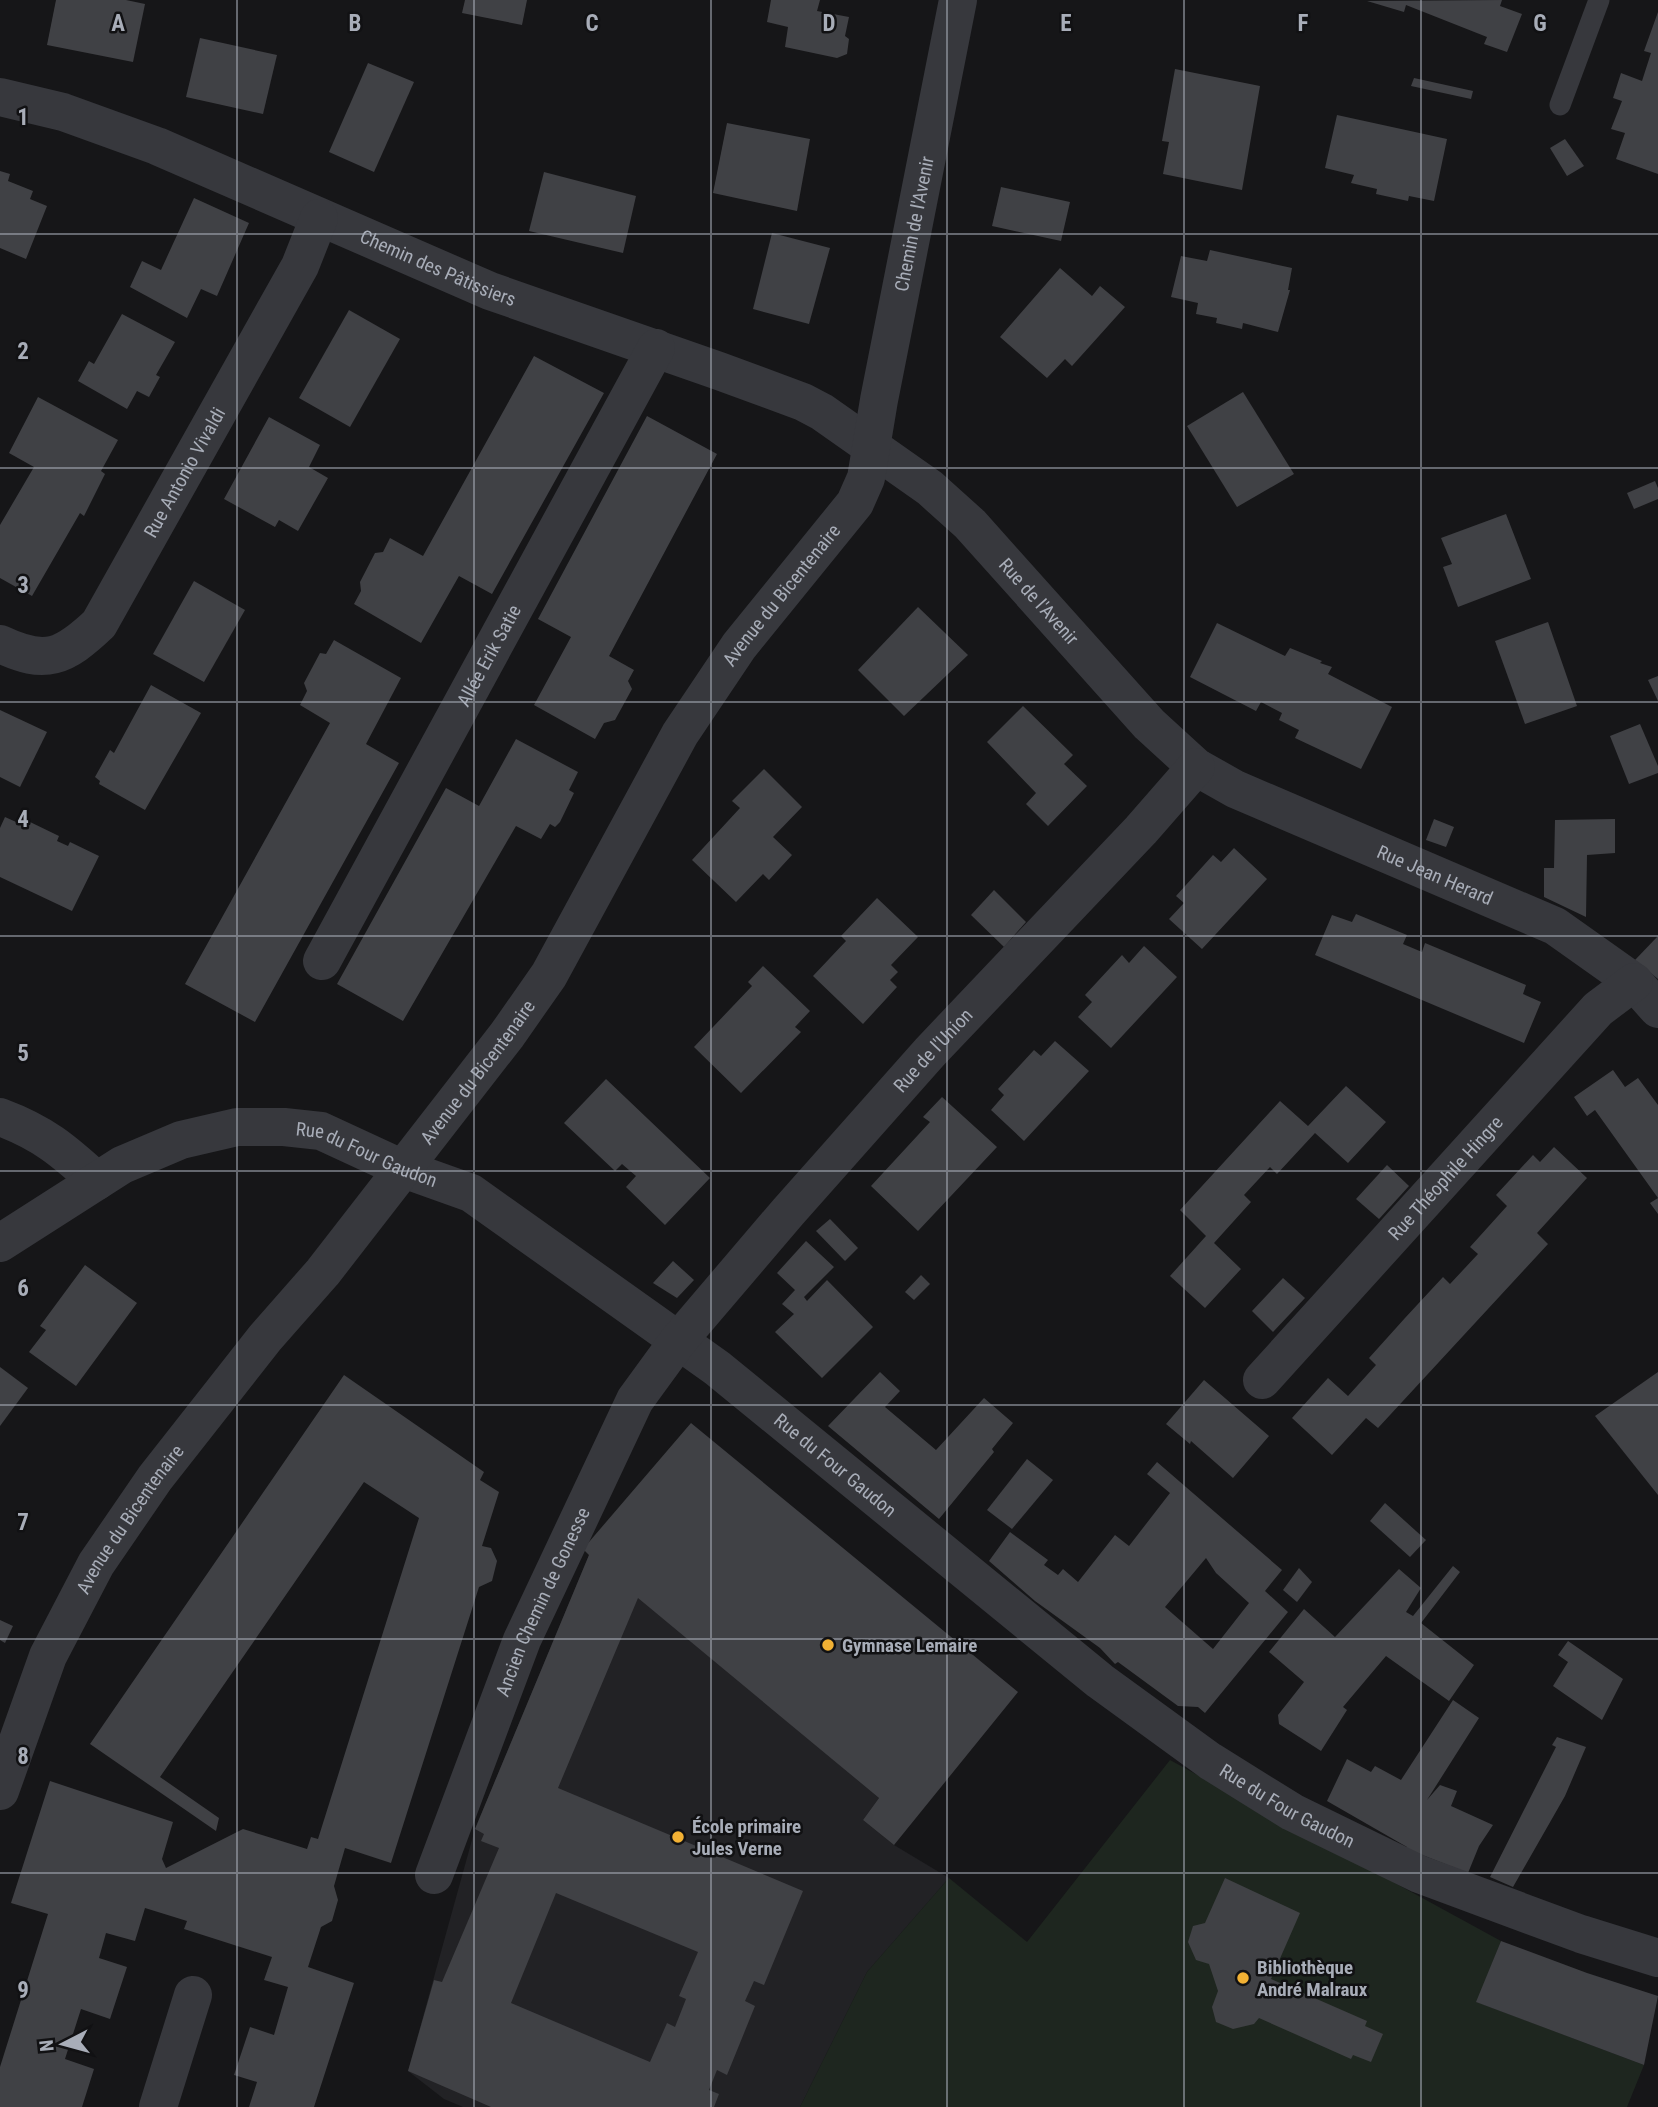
<svg xmlns="http://www.w3.org/2000/svg" width="1658" height="2107" font-family="'Roboto Condensed',sans-serif">
  <style>
    .built { fill: #222225 }
    .green { fill: #1e261f }
    .building { fill: #404145; fill-rule: evenodd }
    .lines { fill: none; stroke-linecap: round; stroke-linejoin: round }
    .service { stroke: #37383d; stroke-width: 21 }
    .minor { stroke: #37383d; stroke-width: 38 }
    .grid { fill: none; stroke: #a8adb8; stroke-width: 2; stroke-opacity: 0.55 }
    .poi-dot { fill: #f2b134; stroke: #111113; stroke-width: 2.5 }
    .labels { text-anchor: middle; stroke-width: 5; stroke-linejoin: round; paint-order: stroke }
    .street-label { font-size: 19px; fill: #a8adb8; stroke: #111113 }
    .poi-label { font-size: 19px; font-weight: bold; fill: #a8adb8; stroke: #111113; text-anchor: start }
    .grid-label { font-size: 23px; text-anchor: middle; font-weight: bold; fill: #a8adb8; stroke: #111113; stroke-width: 5; stroke-linejoin: round; paint-order: stroke }
  </style>
  <rect width="100%" height="100%" fill="#161618"/>
  <!-- built -->
  <polygon class="built" points="589,1555 879,1798 863,1820 894,1845 949,1878 867,1972 800,2107 463,2107 444,2099 408,2071 475,1829"/>
  <!-- green -->
  <polygon class="green" points="1170,1760 1501,1941 1477,2002 1644,2065 1627,2107 800,2107 867,1972 949,1878 1027,1942"/>
  <!-- building -->
  <g class="building">
    <polygon points="56,0 126,0 145,4 133,62 47,45"/>
    <polygon points="465,0 527,0 522,25 462,13"/>
    <polygon points="771,0 820,0 817,11 849,17 845,36 849,39 847,54 837,58 785,47 788,27 767,22"/>
    <polygon points="1502,0 1500,6 1522,14 1507,52 1484,44 1487,37 1406,5 1404,12 1367,1"/>
    <polygon points="1658,12 1658,174 1616,159 1625,133 1611,129 1622,101 1613,98 1621,73 1642,81 1651,53 1644,51"/>
    <polygon points="200,38 277,55 263,114 186,97"/>
    <polygon points="368,63 414,82 374,172 329,152"/>
    <polygon points="1175,69 1260,86 1242,190 1163,174 1169,142 1162,141"/>
    <polygon points="1414,78 1473,91 1471,99 1411,86"/>
    <polygon points="1337,115 1447,139 1434,201 1409,196 1408,201 1376,194 1377,189 1351,183 1354,175 1325,168"/>
    <polygon points="727,123 810,139 797,211 713,193"/>
    <polygon points="1565,139 1584,166 1567,176 1550,148"/>
    <polygon points="0,171 10,174 8,181 33,191 30,199 47,206 26,259 0,248"/>
    <polygon points="544,172 636,196 623,253 529,231"/>
    <polygon points="1001,187 1070,202 1061,241 992,226"/>
    <polygon points="194,198 249,223 217,296 201,289 187,318 130,287 142,261 161,270"/>
    <polygon points="772,233 830,248 809,324 753,309"/>
    <polygon points="1210,250 1292,268 1288,290 1290,290 1278,332 1243,323 1242,329 1216,323 1217,318 1196,314 1198,303 1171,297 1181,256 1207,261"/>
    <polygon points="1060,268 1092,296 1100,286 1125,307 1072,366 1065,359 1047,378 1000,337"/>
    <polygon points="349,310 400,339 350,427 299,398"/>
    <polygon points="122,314 175,342 156,375 160,377 149,397 137,391 127,409 78,381 89,361 94,364"/>
    <polygon points="534,356 604,393 492,594 459,576 421,643 354,604 361,591 360,582 375,553 383,552 390,538 423,556"/>
    <polygon points="1243,392 1294,474 1237,507 1187,426"/>
    <polygon points="38,397 118,440 101,471 105,474 84,516 80,513 32,596 0,578 0,525 34,467 9,453"/>
    <polygon points="647,416 717,454 609,656 634,670 628,681 632,689 615,720 604,723 595,739 534,705 571,637 538,619"/>
    <polygon points="269,417 320,445 309,467 328,478 298,531 279,520 275,527 224,499"/>
    <polygon points="1655,481 1658,488 1658,499 1634,509 1627,493"/>
    <polygon points="1506,514 1531,579 1458,607 1443,567 1452,564 1441,538"/>
    <polygon points="194,581 245,610 204,682 153,654"/>
    <polygon points="918,607 968,655 904,716 858,670"/>
    <polygon points="1548,622 1577,706 1525,724 1495,641"/>
    <polygon points="1217,623 1285,656 1290,648 1322,661 1320,663 1332,667 1328,674 1392,707 1361,769 1295,738 1299,730 1279,720 1282,713 1261,702 1256,711 1190,677"/>
    <polygon points="334,640 401,678 366,744 399,763 255,1022 185,984 330,723 300,705 307,691 304,683 320,653 326,654"/>
    <polygon points="1658,676 1658,701 1648,680"/>
    <polygon points="151,685 201,713 145,810 99,784 100,781 95,777 110,750 114,753"/>
    <polygon points="1023,706 1073,755 1064,764 1087,786 1048,826 1026,804 1036,793 987,742"/>
    <polygon points="0,710 47,732 20,787 0,777"/>
    <polygon points="1640,724 1658,766 1658,773 1629,784 1610,736"/>
    <polygon points="516,739 578,772 569,790 574,793 560,822 555,827 550,824 541,839 516,826 403,1021 337,984 446,788 479,806"/>
    <polygon points="764,769 802,807 773,837 792,855 769,880 763,874 736,902 692,860 740,808 732,801"/>
    <polygon points="5,817 25,826 28,821 59,836 57,841 68,846 70,842 99,856 72,911 0,877 0,828"/>
    <polygon points="1434,819 1454,827 1446,847 1426,840"/>
    <polygon points="1615,819 1615,853 1587,855 1586,917 1544,897 1544,868 1554,868 1555,820"/>
    <polygon points="1234,848 1267,879 1202,949 1169,919 1184,903 1176,896 1213,855 1221,862"/>
    <polygon points="994,890 1026,922 1004,947 971,915"/>
    <polygon points="877,898 918,937 891,965 898,972 890,980 897,987 863,1024 813,976 846,941 841,936"/>
    <polygon points="1356,914 1407,935 1403,944 1422,952 1425,943 1526,985 1523,994 1541,1002 1524,1043 1315,955 1332,915 1352,922"/>
    <polygon points="1658,936 1658,979 1635,960"/>
    <polygon points="1144,946 1177,977 1111,1048 1078,1017 1092,1002 1085,995 1122,955 1129,963"/>
    <polygon points="763,966 810,1011 795,1027 801,1032 741,1093 694,1047 752,986 748,982"/>
    <polygon points="1055,1041 1089,1071 1024,1141 991,1110 1004,1095 998,1089 1034,1050 1041,1056"/>
    <polygon points="1613,1070 1625,1087 1638,1078 1658,1105 1658,1214 1650,1203 1658,1198 1595,1110 1587,1116 1574,1097"/>
    <polygon points="606,1079 710,1178 665,1225 626,1187 636,1176 622,1164 615,1171 564,1123"/>
    <polygon points="1346,1086 1386,1122 1348,1163 1315,1133 1277,1174 1270,1167 1244,1195 1251,1202 1214,1243 1241,1269 1205,1308 1170,1276 1206,1236 1180,1210 1280,1101 1308,1126"/>
    <polygon points="942,1097 997,1147 918,1231 871,1186 930,1122 923,1117"/>
    <polygon points="1554,1147 1587,1178 1537,1233 1548,1244 1378,1428 1366,1418 1332,1455 1292,1418 1328,1378 1348,1396 1376,1365 1369,1358 1405,1318 1443,1277 1450,1284 1478,1254 1470,1247 1507,1206 1496,1195 1533,1155 1540,1162"/>
    <polygon points="1387,1165 1409,1186 1379,1219 1356,1199"/>
    <polygon points="830,1219 858,1248 845,1261 816,1231"/>
    <polygon points="806,1241 834,1267 804,1297 807,1301 827,1280 873,1327 822,1378 775,1332 794,1314 782,1304 795,1290 777,1273"/>
    <polygon points="673,1261 694,1280 677,1298 653,1283"/>
    <polygon points="85,1265 137,1303 76,1386 29,1352 46,1330 40,1326"/>
    <polygon points="921,1275 930,1284 914,1300 905,1292"/>
    <polygon points="1283,1278 1305,1298 1273,1332 1252,1311"/>
    <polygon points="0,1367 28,1388 0,1426"/>
    <polygon points="880,1372 900,1391 885,1407 936,1450 984,1398 1013,1423 992,1449 994,1452 939,1519 828,1426"/>
    <polygon points="1658,1372 1658,1495 1595,1416"/>
    <polygon points="344,1375 484,1472 480,1480 499,1492 482,1546 491,1548 497,1561 492,1581 479,1587 391,1863 345,1848 334,1886 338,1900 332,1921 321,1927 308,1967 354,1983 314,2107 249,2107 257,2082 234,2075 250,2027 274,2035 288,1987 264,1980 272,1957 184,1929 187,1921 145,1908 135,1941 106,1933 99,1958 127,1967 110,2019 81,2009 65,2059 94,2069 82,2107 0,2107 0,2067 48,1914 11,1903 50,1781 173,1822 162,1859 166,1868 243,1829 307,1849 311,1837 318,1839 419,1518 364,1482 160,1777 219,1818 216,1831 90,1744"/>
    <polygon points="1204,1380 1269,1436 1233,1478 1191,1441 1190,1444 1166,1424"/>
    <path d="M 691,1423 L 1018,1692 L 894,1845 L 863,1820 L 879,1798 L 638,1598 L 558,1788 L 803,1891 L 764,1985 L 754,1981 L 745,2001 L 755,2006 L 727,2075 L 717,2070 L 709,2090 L 719,2094 L 714,2107 L 491,2107 L 408,2071 L 434,1980 L 442,1982 L 499,1848 L 481,1841 L 484,1834 L 475,1829 L 589,1555 L 583,1549 ZM 556,1893 L 698,1952 L 679,1996 L 686,1999 L 675,2027 L 667,2023 L 650,2062 L 511,2003 Z"/>
    <polygon points="1027,1459 1053,1480 1012,1529 987,1510"/>
    <path d="M 1157,1462 L 1282,1570 L 1265,1591 L 1288,1612 L 1205,1713 L 1198,1707 L 1178,1706 L 1118,1662 L 1115,1664 L 1100,1648 L 1035,1601 L 989,1561 L 1010,1532 L 1048,1560 L 1044,1565 L 1058,1575 L 1063,1569 L 1078,1582 L 1115,1535 L 1129,1546 L 1170,1493 L 1147,1474 ZM 1206,1558 L 1216,1573 L 1249,1603 L 1213,1649 L 1165,1607 Z"/>
    <polygon points="1385,1503 1426,1540 1410,1557 1370,1521"/>
    <polygon points="1453,1566 1460,1572 1421,1623 1474,1665 1449,1701 1386,1656 1343,1707 1347,1710 1321,1751 1279,1724 1278,1715 1304,1682 1269,1652 1304,1609 1335,1637 1399,1569 1421,1588 1406,1612 1413,1616"/>
    <polygon points="1299,1568 1312,1582 1297,1602 1283,1590"/>
    <polygon points="0,1620 13,1626 5,1643 0,1640"/>
    <polygon points="1568,1641 1623,1679 1602,1720 1553,1686 1568,1662 1558,1655"/>
    <polygon points="1453,1700 1479,1718 1427,1800 1440,1785 1457,1791 1451,1806 1493,1825 1479,1846 1468,1873 1407,1849 1407,1847 1327,1801 1347,1759 1371,1772 1375,1766 1401,1780"/>
    <polygon points="1557,1737 1586,1747 1565,1796 1513,1887 1490,1877 1556,1747 1552,1745"/>
    <polygon points="1225,1878 1300,1913 1271,1979 1367,2021 1365,2026 1383,2034 1371,2062 1353,2055 1351,2059 1259,2018 1254,2024 1233,2029 1216,2022 1212,2007 1218,1991 1209,1964 1196,1960 1188,1942 1193,1926 1205,1923"/>
    <polygon points="1501,1941 1587,1973 1658,1996 1644,2065 1476,2002"/>
  </g>
  <g class="lines">
    <!-- service -->
    <polyline class="service" points="1560,105 1599,0"/>
    <!-- minor -->
    <g class="minor">
      <path id="s1" d="M 0,97 L 63,112 L 157,146 L 490,291 L 719,371 L 803,402 L 822,412 L 930,488 L 970,524 L 1149,724 L 1196,767 L 1235,789 L 1555,926 L 1634,982 L 1658,1009"/>
      <path id="s2" d="M 0,644 C 46,666 64,657 99,624 L 300,266 L 319,218"/>
      <path id="s3" d="M 322,961 L 656,348"/>
      <path d="M 0,1117 C 43,1133 63,1150 97,1181"/>
      <path id="s4" d="M 0,1243 L 122,1165 L 181,1140 L 237,1127 L 284,1127 L 321,1131 L 401,1168 L 471,1193 L 717,1368 L 1100,1681 L 1210,1761 L 1292,1812 L 1419,1874 L 1581,1934 L 1658,1958"/>
      <path id="s5" d="M 1262,1380 L 1598,1009 L 1634,982"/>
      <path id="s6" d="M 0,1791 L 48,1656 L 96,1564 L 155,1478 L 265,1338 L 323,1272 L 507,1035 L 549,975 L 680,734 L 739,646 L 855,503 L 866,478 L 879,400 L 958,0"/>
      <path id="s7" d="M 434,1875 L 522,1640 L 635,1400 L 678,1341 L 788,1212 L 930,1052 L 1141,830 L 1196,767"/>
      <polyline points="158,2107 193,1995"/>
    </g>
  </g>
  <!-- grid -->
  <path class="grid" d="M 237,0 L 237,2107M 474,0 L 474,2107M 711,0 L 711,2107M 947,0 L 947,2107M 1184,0 L 1184,2107M 1421,0 L 1421,2107M 0,234 L 1658,234M 0,468 L 1658,468M 0,702 L 1658,702M 0,936 L 1658,936M 0,1171 L 1658,1171M 0,1405 L 1658,1405M 0,1639 L 1658,1639M 0,1873 L 1658,1873"/>
  <!-- markers -->
  <g class="poi-dot">
    <circle cx="828" cy="1645" r="7"/>
    <circle cx="678" cy="1837" r="7"/>
    <circle cx="1243" cy="1978" r="7"/>
  </g>
  <g class="labels">
    <!-- street labels -->
    <g class="street-label">
      <text dy="7" stroke="none"><textPath href="#s6" startOffset="1841">Chemin de l'Avenir</textPath></text>
      <text dy="7" stroke="none"><textPath href="#s1" startOffset="471">Chemin des Pâtissiers</textPath></text>
      <text dy="7" stroke="none"><textPath href="#s2" startOffset="285">Rue Antonio Vivaldi</textPath></text>
      <text dy="7" stroke="none"><textPath href="#s6" startOffset="1437">Avenue du Bicentenaire</textPath></text>
      <text dy="7" stroke="none"><textPath href="#s1" startOffset="1171">Rue de l'Avenir</textPath></text>
      <text dy="7" stroke="none"><textPath href="#s3" startOffset="348">Allée Erik Satie</textPath></text>
      <text dy="7" stroke="none"><textPath href="#s1" startOffset="1662">Rue Jean Herard</textPath></text>
      <text dy="7" stroke="none"><textPath href="#s7" startOffset="976">Rue de l'Union</textPath></text>
      <text dy="7" stroke="none"><textPath href="#s6" startOffset="870">Avenue du Bicentenaire</textPath></text>
      <text dy="7" stroke="none"><textPath href="#s4" startOffset="401">Rue du Four Gaudon</textPath></text>
      <text dy="7" stroke="none"><textPath href="#s5" startOffset="273">Rue Théophile Hingre</textPath></text>
      <text dy="7" stroke="none"><textPath href="#s4" startOffset="968">Rue du Four Gaudon</textPath></text>
      <text dy="7" stroke="none"><textPath href="#s6" startOffset="303">Avenue du Bicentenaire</textPath></text>
      <text dy="7" stroke="none"><textPath href="#s7" startOffset="294">Ancien Chemin de Gonesse</textPath></text>
      <text dy="7" stroke="none"><textPath href="#s4" startOffset="1535">Rue du Four Gaudon</textPath></text>
    </g>
    <!-- poi labels -->
    <g class="poi-label">
      <text x="842" y="1652">Gymnase Lemaire</text>
      <text x="692" y="1833">École primaire<tspan x="692" dy="22">Jules Verne</tspan></text>
      <text x="1257" y="1974">Bibliothèque<tspan x="1257" dy="22">André Malraux</tspan></text>
    </g>
  </g>
  <g class="grid-label">
    <text x="118" y="31">A</text>
    <text x="355" y="31">B</text>
    <text x="592" y="31">C</text>
    <text x="829" y="31">D</text>
    <text x="1066" y="31">E</text>
    <text x="1303" y="31">F</text>
    <text x="1540" y="31">G</text>
    <text x="23" y="125">1</text>
    <text x="23" y="359">2</text>
    <text x="23" y="593">3</text>
    <text x="23" y="827">4</text>
    <text x="23" y="1061">5</text>
    <text x="23" y="1296">6</text>
    <text x="23" y="1530">7</text>
    <text x="23" y="1764">8</text>
    <text x="23" y="1998">9</text>
  </g>
  <!-- north arrow -->
  <g transform="translate(63 2044) rotate(264)" stroke="#111113" stroke-width="5" paint-order="stroke">
  <path d="M0-5L12 26L0 18L-12 26Z" fill="#a8adb8"/>
  <text y="-10" font-size="19" font-weight="bold" text-anchor="middle" fill="#a8adb8">N</text>
  </g>
</svg>
